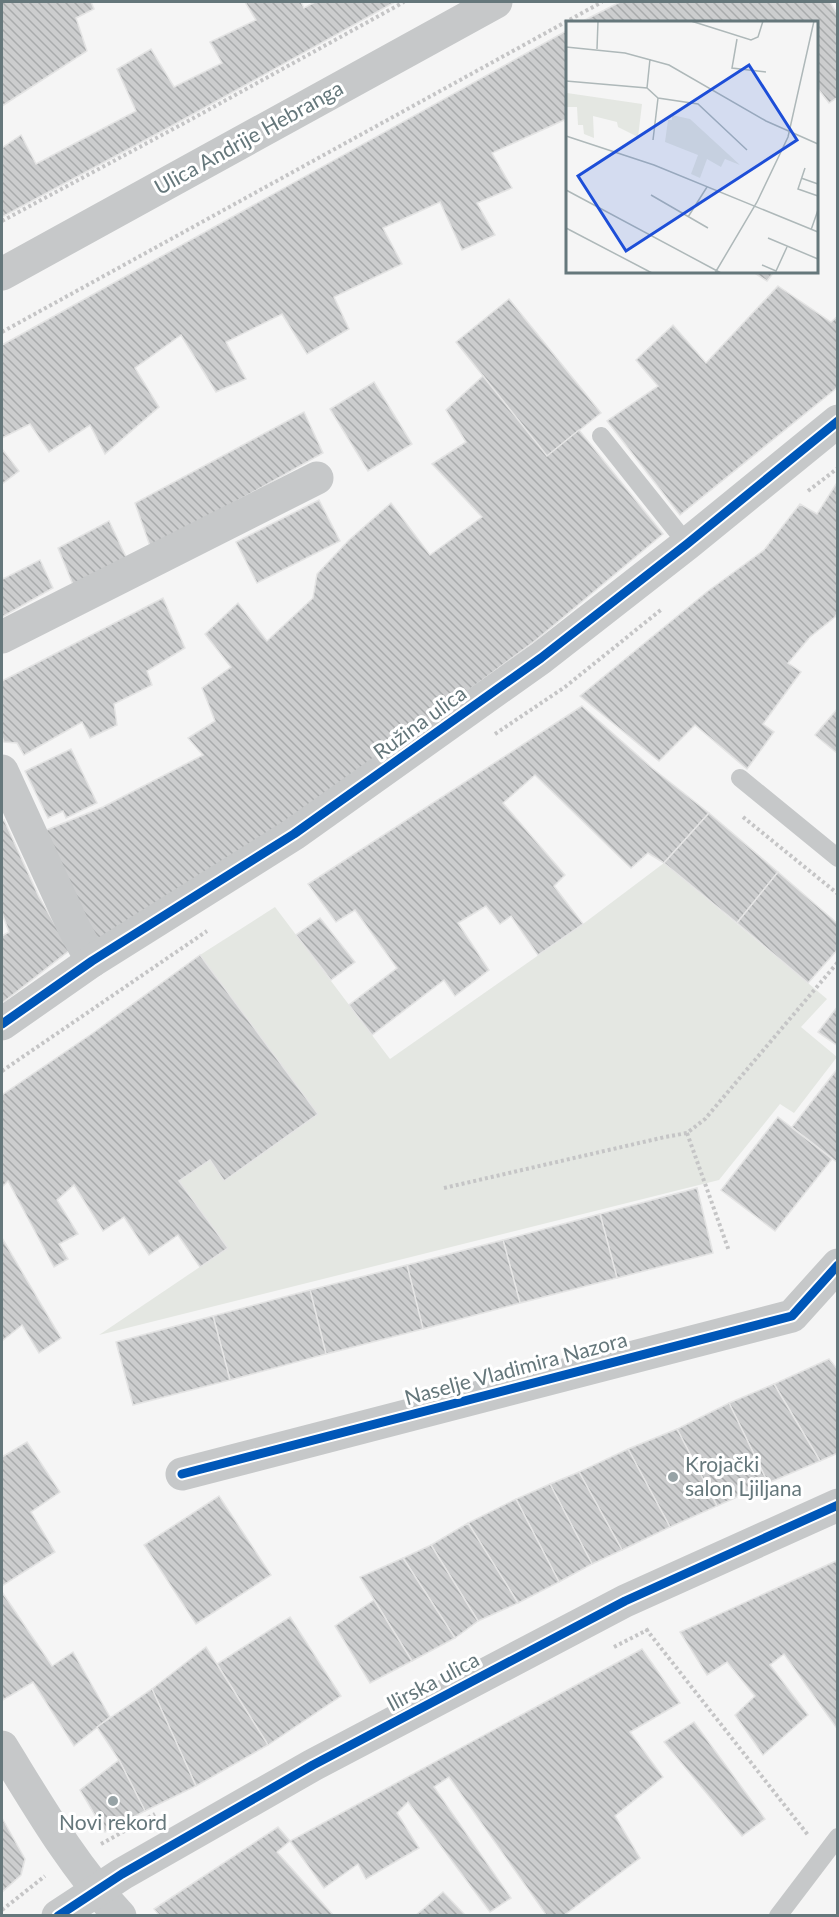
<svg xmlns="http://www.w3.org/2000/svg" width="839" height="1917" font-family="Lato,sans-serif">
  <style>
    .grass { fill: #e4e7e2 }
    .building { fill: url(#building-back-hatch); stroke: #e4e4e4; stroke-width: 1.5 }
    .lines { fill: none; stroke-linecap: round; stroke-linejoin: round }
    .path { stroke: #c5c5c6; stroke-width: 4; stroke-dasharray: 3 3; stroke-linecap: butt }
    .lane { stroke: #c6c8c9; stroke-width: 18 }
    .street { stroke: #c6c8c9; stroke-width: 33 }
    .cycleway-casing { stroke: #fff; stroke-width: 13 }
    .cycleway { stroke: #0057b8; stroke-width: 9 }
    .poi-dot { fill: #97a3a6; stroke: #fff; stroke-width: 2 }
    .labels { text-anchor: middle; stroke-width: 6; stroke-linejoin: round; paint-order: stroke }
    .street-label { font-size: 21px; fill: #65777b; stroke: #fff }
    .poi-label { font-size: 21px; fill: #65777b; stroke: #fff; text-anchor: start }
    .inset-road { fill: none; stroke: #aeb8b9; stroke-width: 1.5 }
    .view { fill: #1d4ed8; fill-opacity: 0.15; stroke: #1d4ed8; stroke-width: 3 }
    .inset-edge { fill: none; stroke: #65777b; stroke-width: 3 }
  </style>
  <defs>
    <pattern id="building-back-hatch" width="6" height="6" patternUnits="userSpaceOnUse" patternTransform="scale(1.5)"><rect width="6" height="6" fill="#cccdce"/><path d="M-1 5l2 2M0 0l6 6M5-1l2 2" fill="none" stroke="#a9abac"/></pattern>
  </defs>
  <rect width="100%" height="100%" fill="#f5f5f5"/>
  <!-- grass -->
  <polygon class="grass" points="664,863 827,999 801,1027 837,1057 794,1113 780,1104 719,1180 99,1335 228,1248 179,1181 210,1160 224,1181 318,1114 200,955 275,907 390,1059 583,924"/>
  <!-- building -->
  <g class="building">
    <polygon points="2,2 91,2 94,9 76,18 87,51 2,106"/>
    <polygon points="245,2 301,2 304,8 315,2 395,2 177,123 2,217 2,148 21,135 36,164 136,111 117,69 151,49 174,87 222,63 210,42 256,20"/>
    <polygon points="620,2 830,2 838,15 838,97 829,103 816,86 816,22 581,22"/>
    <polygon points="568,30 568,127 564,120 492,153 512,188 477,203 495,235 462,250 440,202 383,228 402,264 334,297 349,329 307,354 282,314 226,342 246,379 216,392 181,335 135,368 159,407 105,454 90,425 49,452 30,424 2,438 2,345"/>
    <polygon points="753,272 774,272 767,281"/>
    <polygon points="778,286 831,322 838,316 838,387 680,515 607,421 658,386 636,360 673,325 706,363"/>
    <polygon points="509,299 601,413 547,456 456,342"/>
    <polygon points="483,376 547,456 579,430 663,534 536,640 338,788 97,945 44,831 103,807 203,755 188,738 215,721 202,688 231,667 205,634 238,603 267,641 313,598 317,574 349,540 391,503 430,555 482,517 432,464 466,442 446,410"/>
    <polygon points="374,382 412,444 368,471 330,409"/>
    <polygon points="304,412 323,453 151,549 135,503"/>
    <polygon points="2,449 19,471 2,484"/>
    <polygon points="838,481 838,612 835,617 810,637 788,663 801,672 763,724 774,732 747,769 695,725 659,761 580,696 708,591 764,550 800,504 817,514"/>
    <polygon points="319,500 340,541 257,583 236,542"/>
    <polygon points="109,521 127,559 74,587 58,548"/>
    <polygon points="40,560 53,588 2,617 2,576 3,579"/>
    <polygon points="163,598 185,648 147,671 152,685 114,704 117,725 90,738 82,722 24,755 17,743 4,742 2,736 2,681"/>
    <polygon points="582,706 652,768 709,813 664,863 648,853 631,868 535,775 503,803 565,875 554,886 583,924 538,955 511,916 500,924 486,906 458,923 489,970 455,996 444,980 372,1035 349,1005 397,968 355,910 336,922 308,884"/>
    <polygon points="838,708 838,754 815,735"/>
    <polygon points="71,749 97,803 66,818 63,811 48,818 25,771"/>
    <polygon points="709,813 778,872 737,923 664,863"/>
    <polygon points="4,820 39,897 70,950 2,1003 2,936 9,932 2,913 2,821"/>
    <polygon points="778,872 838,924 838,949 808,983 737,923"/>
    <polygon points="320,918 355,962 331,980 296,935"/>
    <polygon points="200,955 318,1114 224,1181 210,1160 179,1181 228,1248 200,1267 178,1235 149,1255 124,1217 103,1231 74,1185 57,1200 78,1234 59,1244 68,1259 54,1267 8,1181 2,1187 2,1095 93,1033"/>
    <polygon points="838,1006 838,1046 818,1032"/>
    <polygon points="838,1068 838,1163 792,1127"/>
    <polygon points="778,1117 832,1159 775,1231 721,1190"/>
    <polygon points="697,1188 713,1253 617,1278 600,1214"/>
    <polygon points="600,1214 617,1278 520,1303 503,1240"/>
    <polygon points="2,1238 61,1338 39,1353 22,1325 2,1341"/>
    <polygon points="503,1240 520,1303 423,1329 407,1265"/>
    <polygon points="407,1265 423,1329 326,1354 310,1290"/>
    <polygon points="310,1290 326,1354 230,1380 213,1316"/>
    <polygon points="213,1316 230,1380 133,1405 116,1342"/>
    <polygon points="829,1359 838,1370 838,1453 820,1461 774,1384"/>
    <polygon points="774,1384 820,1461 768,1483 729,1403"/>
    <polygon points="729,1403 768,1483 717,1506 677,1429"/>
    <polygon points="677,1429 717,1506 670,1527 628,1449"/>
    <polygon points="27,1442 60,1492 31,1512 55,1552 2,1586 2,1457"/>
    <polygon points="628,1449 670,1527 622,1550 579,1472"/>
    <polygon points="579,1472 622,1550 592,1564 550,1484"/>
    <polygon points="550,1484 592,1564 559,1582 516,1499"/>
    <polygon points="219,1496 271,1575 196,1624 144,1545"/>
    <polygon points="516,1499 559,1582 518,1603 468,1523"/>
    <polygon points="468,1523 518,1603 478,1621 431,1545"/>
    <polygon points="431,1545 478,1621 455,1638 403,1558"/>
    <polygon points="403,1558 455,1638 412,1661 360,1577"/>
    <polygon points="838,1560 838,1730 784,1654 770,1665 808,1715 763,1755 735,1715 755,1696 727,1662 707,1675 680,1632"/>
    <polygon points="2,1592 52,1666 73,1652 110,1717 74,1746 33,1682 3,1700 2,1697"/>
    <polygon points="374,1600 412,1661 370,1683 335,1626"/>
    <polygon points="290,1617 341,1696 268,1745 217,1664"/>
    <polygon points="206,1647 268,1745 196,1786 152,1689"/>
    <polygon points="642,1649 680,1703 630,1732 663,1777 615,1816 640,1858 563,1916 547,1916 449,1777 434,1787 511,1898 490,1912 408,1802 397,1813 419,1848 366,1879 358,1864 324,1888 290,1841"/>
    <polygon points="152,1689 196,1786 145,1811 119,1760 97,1727"/>
    <polygon points="694,1722 765,1819 742,1836 664,1742"/>
    <polygon points="119,1760 145,1811 105,1832 80,1790"/>
    <polygon points="2,1818 25,1859 21,1875 2,1892"/>
    <polygon points="278,1827 290,1841 277,1852 334,1916 160,1916 154,1909"/>
    <polygon points="443,1892 466,1916 415,1916"/>
  </g>
  <g class="lines">
    <!-- path -->
    <g class="path">
      <polyline points="2,221 188,121 404,2"/>
      <polyline points="2,332 602,2"/>
      <polyline points="808,491 838,468"/>
      <polyline points="495,734 565,687 662,609"/>
      <polyline points="743,817 838,894"/>
      <polyline points="2,1071 207,931"/>
      <polyline points="687,1133 729,1251"/>
      <polyline points="444,1188 665,1137 687,1133 705,1119 838,962"/>
      <polyline points="646,1629 808,1835"/>
      <polyline points="614,1647 651,1628"/>
      <polyline points="101,1844 155,1814"/>
      <polyline points="2,1910 45,1876"/>
    </g>
    <!-- lane -->
    <g class="lane">
      <polyline points="601,436 687,544"/>
      <polyline points="740,778 838,858"/>
      <polyline points="778,1916 838,1837"/>
    </g>
    <!-- street -->
    <g class="street">
      <polyline points="2,274 496,2"/>
      <polyline points="2,637 317,478"/>
      <polyline points="2,771 74,928 92,961"/>
      <polyline points="2,1024 92,961 294,834 541,658 687,544 838,421"/>
      <polyline points="182,1474 792,1316 838,1265"/>
      <path d="M 2,1747 C 38,1805 72,1865 120,1916"/>
      <polyline points="58,1916 122,1874 313,1765 625,1601 838,1505"/>
    </g>
    <defs>
      <g id="cycleway">
        <polyline points="2,1024 92,961 294,834 541,658 687,544 838,421"/>
        <polyline points="182,1474 792,1316 838,1265"/>
        <polyline points="58,1916 122,1874 313,1765 625,1601 838,1505"/>
      </g>
    </defs>
    <!-- cycleway casing -->
    <use href="#cycleway" class="cycleway-casing"/>
    <!-- cycleway -->
    <use href="#cycleway" class="cycleway"/>
  </g>
  <!-- markers -->
  <g class="poi-dot">
    <circle cx="673" cy="1477" r="6"/>
    <circle cx="113" cy="1801" r="6"/>
  </g>
  <g class="labels">
    <!-- street labels -->
    <g class="street-label">
      <text transform="translate(249 138) rotate(-29)" y="7">Ulica Andrije Hebranga</text>
      <text transform="translate(420 723) rotate(-36)" y="7">Ružina ulica</text>
      <text transform="translate(516 1369) rotate(-15)" y="7">Naselje Vladimira Nazora</text>
      <text transform="translate(433 1682) rotate(-28)" y="7">Ilirska ulica</text>
    </g>
    <!-- poi labels -->
    <g class="poi-label">
      <text x="685" y="1472">Krojački<tspan x="685" dy="24">salon Ljiljana</tspan></text>
      <text x="113" y="1830" text-anchor="middle">Novi rekord</text>
    </g>
  </g>
  <!-- overview -->
  <g transform="translate(566 21)">
    <rect width="252" height="252" fill="#f5f5f5"/>
    <path d="M 1,72 L 76,83 L 72,116 L 52,106 L 51,101 L 27,95 L 28,117 L 18,113 L 17,104 L 12,104 L 11,86 L 0,86 ZM 106,94 L 124,98 L 174,144 L 159,138 L 155,146 L 141,138 L 134,157 L 125,153 L 132,134 L 99,121 L 102,99 L 106,99 Z" fill="#e4e7e2"/>
    <path class="inset-road" d="M 125,0 L 185,19 L 192,16 L 197,0M 171,18 L 166,47 L 200,51M 0,26 L 59,32 L 103,44 L 200,100 L 252,123M 31,28 L 32,0M 0,60 L 81,67 L 92,77 L 132,83 L 181,129M 81,67 L 84,38M 0,115 L 88,144 L 252,211M 87,119 L 92,77M 239,147 L 232,168 L 252,175M 235,157 L 252,163M 0,169 L 155,252M 85,174 L 142,207M 122,196 L 141,166M 0,207 L 86,252M 245,209 L 252,189M 202,217 L 252,238M 196,244 L 210,250 L 221,226M 149,252 L 191,181 L 222,116 L 248,0"/>
    <path class="view" d="M 183,44 L 231,119 L 60,230 L 12,155 Z"/>
    <rect width="252" height="252" class="inset-edge"/>
  </g>
  <!-- border -->
  <rect width="839" height="1917" fill="none" stroke="#65777b" stroke-width="6"/>
</svg>
